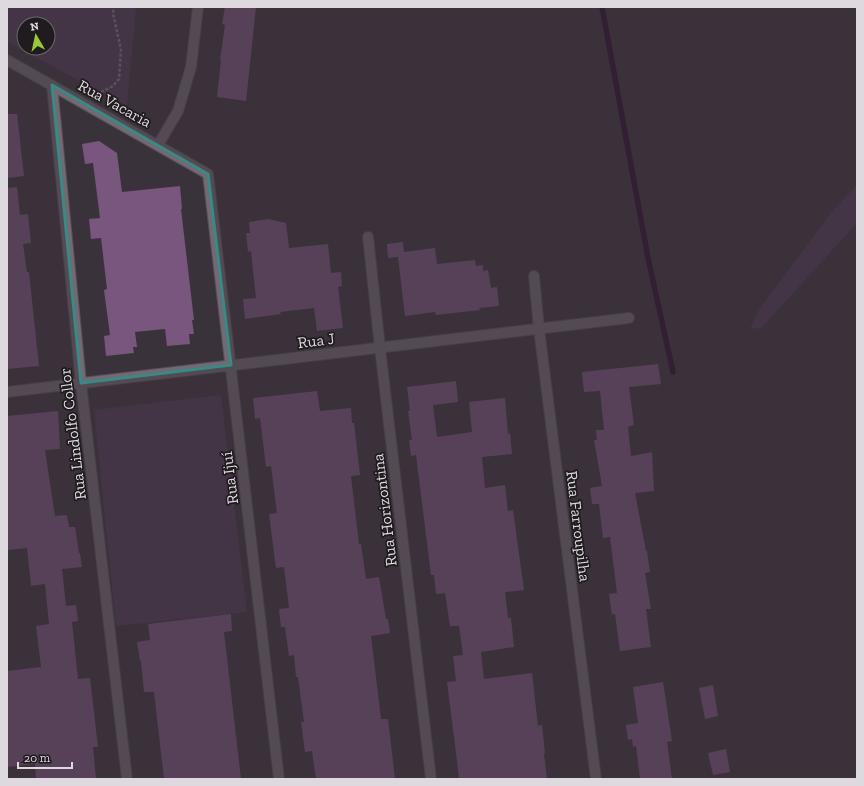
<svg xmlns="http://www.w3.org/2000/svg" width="864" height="786" font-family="'Zilla Slab',serif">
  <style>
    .green { fill: #513b54; fill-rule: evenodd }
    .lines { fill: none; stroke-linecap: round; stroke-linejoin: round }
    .stream { stroke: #280a2d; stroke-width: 5.5 }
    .building { fill: #78567d }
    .minor-casing { stroke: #564f57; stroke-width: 12 }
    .path { stroke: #807a81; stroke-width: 2.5; stroke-dasharray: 3 2; stroke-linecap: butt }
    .minor { stroke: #726973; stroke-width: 10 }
    .marked { fill: none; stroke: #388a84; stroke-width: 3; stroke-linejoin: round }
    .labels { text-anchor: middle; stroke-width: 3.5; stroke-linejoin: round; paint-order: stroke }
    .street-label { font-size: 16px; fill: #ded9de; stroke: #1f1b1f }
  </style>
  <rect width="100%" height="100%" fill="#3a323b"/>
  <!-- green -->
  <g class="green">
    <path d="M 7,7 L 136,7 L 127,106 L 7,42 ZM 24,24 L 48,24 L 48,48 L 24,48 Z"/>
    <polygon points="857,185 857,223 761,328 750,329 759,310 830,214"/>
    <polygon points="221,395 247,612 116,626 94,410"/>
  </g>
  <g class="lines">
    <!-- stream -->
    <polyline class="stream" points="602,7 648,258 673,372"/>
  </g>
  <!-- building -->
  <g class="building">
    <polygon points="225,7 256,7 246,101 217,97 221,61 220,60 225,25 222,24"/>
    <polygon points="7,114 17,114 24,176 7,178"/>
    <polygon points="99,141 117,153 122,192 180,186 182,209 181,209 194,320 192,320 194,334 189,334 190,344 167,346 165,329 135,332 137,347 133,347 134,353 106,356 104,336 110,335 104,290 107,289 101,238 91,239 89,219 100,218 93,163 85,164 82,144"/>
    <polygon points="17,187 20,215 28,214 31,243 23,244 27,272 29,272 39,366 7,369 7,188"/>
    <polygon points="268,219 286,223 289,248 328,244 331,273 341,272 342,286 338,287 343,328 317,331 314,308 280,312 281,314 245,319 243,299 256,298 251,251 248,252 246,233 250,233 249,222"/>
    <polygon points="403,242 404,252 435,248 437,264 475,260 476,266 483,265 483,271 488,270 491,288 497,287 499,306 479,308 480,310 436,315 435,312 405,316 398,257 388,258 387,244"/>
    <polygon points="658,364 661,384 629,387 634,425 628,427 631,456 652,452 654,491 635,493 646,551 647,551 650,572 645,573 651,609 646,609 651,647 620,651 615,614 612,615 609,594 617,593 610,537 603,538 599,504 592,504 590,488 602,486 594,440 597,440 596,430 604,430 600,391 584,392 582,372"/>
    <polygon points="456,381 458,402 433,405 437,437 472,432 469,402 505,398 508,434 510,433 512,454 482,457 485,488 505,485 508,511 513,510 524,590 505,592 508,618 511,618 514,647 481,652 484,679 532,673 538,726 542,725 545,753 544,753 547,779 459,779 457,761 447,682 456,681 453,656 463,655 459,626 450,626 445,593 436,594 434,575 431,575 416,455 411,456 409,440 412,440 408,411 410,411 407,387"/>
    <polygon points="317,391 320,411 351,408 352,423 354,423 360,475 351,476 359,544 361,544 366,579 379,577 386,619 388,619 390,633 371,636 381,719 388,719 395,779 316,779 312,751 305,752 301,722 304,722 298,677 296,677 294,655 289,656 285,627 281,627 279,609 289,608 284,567 276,568 269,514 277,513 271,466 266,467 260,418 255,419 253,398"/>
    <polygon points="58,411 60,449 45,450 55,516 67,515 69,527 75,527 79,553 80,553 82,567 62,569 66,606 76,605 78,621 72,622 78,679 90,678 98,747 93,747 96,779 36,779 35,764 7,767 7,671 41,667 36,626 49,624 45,584 31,586 27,548 7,550 7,416"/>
    <polygon points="231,614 232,631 224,632 241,779 164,779 154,692 144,692 141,661 140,661 137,642 150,640 148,624"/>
    <polygon points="663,682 672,741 667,742 672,779 640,779 636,746 633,747 632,739 628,740 626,725 638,723 633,687"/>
    <polygon points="713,685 718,716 705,719 699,688"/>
    <polygon points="726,749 730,772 713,775 708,753"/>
  </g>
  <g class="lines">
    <defs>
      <g id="minor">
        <polyline points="7,60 208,174 279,779"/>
        <polyline points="52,85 81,383 127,779"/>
        <polyline points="158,145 178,111 191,67 198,7"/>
        <polyline points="368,237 380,348 431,779"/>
        <polyline points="534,276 539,329 596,779"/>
        <polyline points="7,392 629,318"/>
      </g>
    </defs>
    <!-- minor casing -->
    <use href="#minor" class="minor-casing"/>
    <!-- path -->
    <polyline class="path" points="101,92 113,86 119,79 121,50 113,13 114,7"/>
    <!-- minor -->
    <use href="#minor" class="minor"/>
  </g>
  <!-- marked area -->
  <path d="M0 0H864V786H0ZM 52,85 L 208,174 L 231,365 L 81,383 Z" fill="#3a323b" fill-opacity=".55" fill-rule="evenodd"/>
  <path class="marked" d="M 52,85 L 208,174 L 231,365 L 81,383 Z"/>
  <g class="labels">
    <!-- street labels -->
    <g class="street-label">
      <text transform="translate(115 103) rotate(29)" y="6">Rua Vacaria</text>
      <text transform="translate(316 340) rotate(-7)" y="6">Rua J</text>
      <text transform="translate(72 434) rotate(-97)" y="6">Rua Lindolfo Collor</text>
      <text transform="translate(229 478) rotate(-97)" y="6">Rua Ijuí</text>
      <text transform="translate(384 510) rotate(-97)" y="6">Rua Horizontina</text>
      <text transform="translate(579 526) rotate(83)" y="6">Rua Farroupilha</text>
    </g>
  </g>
  <!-- border -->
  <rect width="864" height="786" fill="none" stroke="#ded9de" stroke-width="16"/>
  <!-- north arrow -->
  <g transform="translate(36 36) rotate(351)"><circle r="19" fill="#1f1b1f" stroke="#6b676b"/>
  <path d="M0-3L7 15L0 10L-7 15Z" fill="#9acb34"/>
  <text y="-6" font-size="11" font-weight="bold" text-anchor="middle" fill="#ded9de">N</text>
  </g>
  <!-- scale -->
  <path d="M18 762v6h54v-6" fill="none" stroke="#ded9de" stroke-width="2"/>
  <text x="24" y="762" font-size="12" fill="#ded9de" stroke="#1f1b1f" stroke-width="3" paint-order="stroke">20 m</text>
</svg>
